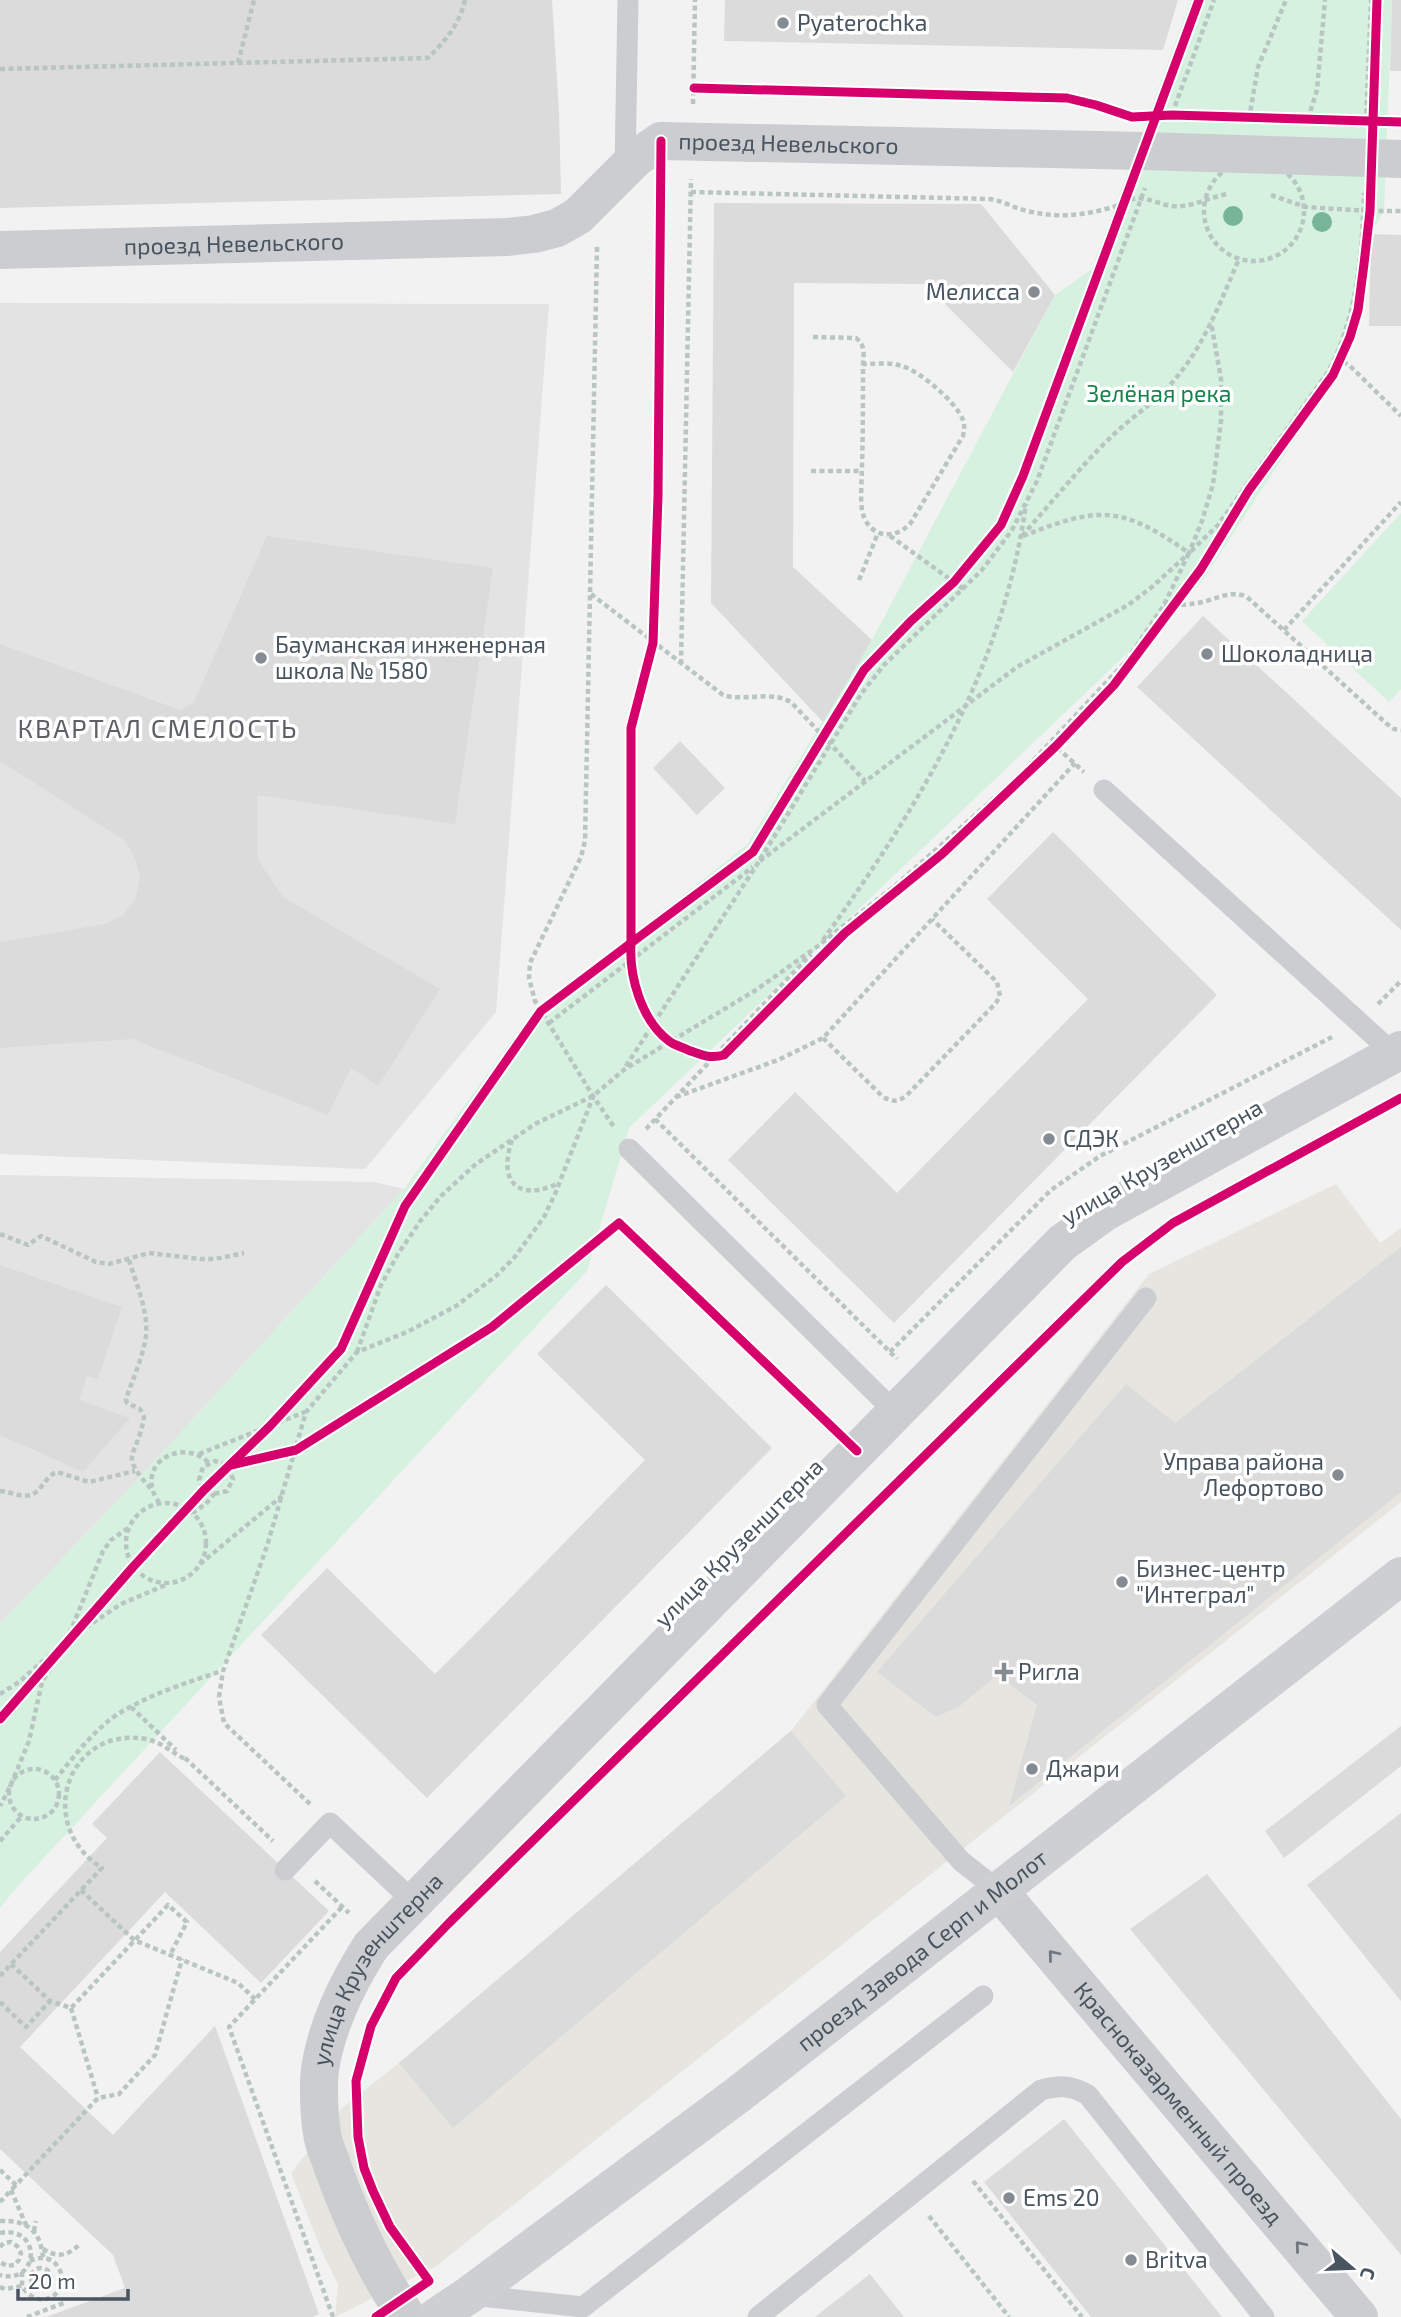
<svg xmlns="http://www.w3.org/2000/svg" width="1401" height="2317" font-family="'Exo 2',sans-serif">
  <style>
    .commercial { fill: #e6e5e0 }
    .education { fill: #e4e3e4 }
    .green { fill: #d6f1e0 }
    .building { fill: #dbdbdc }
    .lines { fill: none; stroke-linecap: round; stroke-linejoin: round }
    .path { stroke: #b9c5c2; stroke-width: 4.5; stroke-dasharray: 5 3.5; stroke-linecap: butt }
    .lane { stroke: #cbcdd0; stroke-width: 21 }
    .street { stroke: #cbcdd0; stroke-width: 38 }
    .secondary { stroke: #cdcfd2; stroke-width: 38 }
    .path-bridge { stroke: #b9c5c2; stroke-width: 4.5; stroke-dasharray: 5 3.5; stroke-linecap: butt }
    .street-bridge { stroke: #cbcdd0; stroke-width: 38 }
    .cycleway-casing { stroke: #fff; stroke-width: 13 }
    .cycleway { stroke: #d6006c; stroke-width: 9 }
    .tree { fill: #78b596 }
    .oneway { stroke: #6f7881 }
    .poi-dot { fill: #848b92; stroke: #fff; stroke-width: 2.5 }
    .labels { text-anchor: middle; stroke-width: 7; stroke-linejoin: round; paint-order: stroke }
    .poi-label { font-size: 23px; fill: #48545f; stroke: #fff; text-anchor: start }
    .street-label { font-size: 23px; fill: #48545f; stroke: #fff }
    .park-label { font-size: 23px; fill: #15834b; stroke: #fff }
    .quarter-label { font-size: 26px; letter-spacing: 2px; fill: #5d6166; stroke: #fff }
  </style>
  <rect width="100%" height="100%" fill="#f2f2f2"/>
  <!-- commercial -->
  <polygon class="commercial" points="1336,1184 1380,1243 1401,1228 1401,1502 435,2267 335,2317 338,2284 322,2252 291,2173 342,2108 399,2063 791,1731 1149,1274"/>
  <!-- education -->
  <g class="education">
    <polygon points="0,303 549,304 496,1012 365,1169 0,1154"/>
    <polygon points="0,1175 374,1182 404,1189 140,1477 0,1624"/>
  </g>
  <!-- green -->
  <g class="green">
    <polygon points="1191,0 1392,0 1384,211 1371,234 1361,311 1353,338 1335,377 1201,583 629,1128 587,1271 18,1886 0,1908 0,1624 140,1477 404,1189 526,1021 540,1007 747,845 872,640 1055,295 1092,269"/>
    <polygon points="1401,513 1401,689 1389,702 1302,621"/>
  </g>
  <!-- building -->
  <g class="building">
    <polygon points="0,0 552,0 559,111 561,194 0,208"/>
    <polygon points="725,0 1178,0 1163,50 724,41"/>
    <polygon points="1392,0 1401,0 1401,71 1390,71"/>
    <polygon points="714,203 981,204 1055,295 1013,372 925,284 794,283 793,567 872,640 823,722 711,603"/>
    <polygon points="1371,234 1401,235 1401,326 1369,326"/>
    <polygon points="267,536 493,568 455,824 257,795 258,860 283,897 440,989 378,1086 351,1068 328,1115 132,1039 0,1048 0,942 104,924 122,916 135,900 140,878 135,858 124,840 0,761 0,644 180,710 194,702"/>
    <polygon points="1203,616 1401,798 1401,930 1137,687"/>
    <polygon points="680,741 725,788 697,815 653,768"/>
    <polygon points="1053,832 1217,995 894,1323 728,1160 795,1092 897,1193 1088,999 987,899"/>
    <polygon points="1401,1247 1401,1492 1009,1806 1037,1705 997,1675 960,1706 936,1717 877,1672 1126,1384 1175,1423"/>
    <polygon points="0,1265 122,1307 98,1379 87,1376 79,1400 130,1418 83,1472 0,1435"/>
    <polygon points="606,1285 772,1448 427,1798 261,1635 327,1568 435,1674 488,1621 645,1460 537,1354"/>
    <polygon points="1401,1726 1401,1766 1284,1858 1265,1831"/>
    <polygon points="791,1731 846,1796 453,2128 399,2063"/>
    <polygon points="160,1752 329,1911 261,1983 165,1892 20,2047 113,2135 215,2026 319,2314 313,2317 46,2317 125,2288 113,2255 0,2149 0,1952 107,1838 92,1824"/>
    <polygon points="1401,1813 1401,2001 1307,1885"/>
    <polygon points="1207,1874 1401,2119 1401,2255 1130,1929"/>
    <polygon points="1064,2119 1112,2179 1222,2317 1091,2317 993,2193 984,2182"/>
    <polygon points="870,2274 904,2317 815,2317 824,2310"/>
  </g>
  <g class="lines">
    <!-- path -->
    <g class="path">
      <polyline points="238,63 254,0"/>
      <path d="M 0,69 L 428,58 C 446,40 459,25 465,0"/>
      <polyline points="693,104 695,0"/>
      <polyline points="1172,114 1214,0"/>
      <polyline points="1249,119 1258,67 1286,0"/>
      <polyline points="1308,119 1317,90 1325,0"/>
      <polyline points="1366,122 1371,0"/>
      <circle cx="1254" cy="211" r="50"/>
      <path d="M 691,192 L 990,199 C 1003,201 1014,208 1027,211 C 1064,219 1088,215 1123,204"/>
      <polyline points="1370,211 1401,211"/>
      <polyline points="597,247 585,841 581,857 530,963 529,978 535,1001 593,1096 614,1127"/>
      <path d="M 813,337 L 856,338 C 865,345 864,353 863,364 C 863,398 863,432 862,466 C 862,480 860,496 862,510 C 867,536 892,542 910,524 L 963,436 C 964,430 965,426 963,420 C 957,403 920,371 902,366 C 890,362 876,364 863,364"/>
      <polyline points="1336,357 1350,366 1401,416"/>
      <polyline points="811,471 862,471"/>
      <polyline points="890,536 965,590"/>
      <path d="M 1022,536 C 1052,502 1080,467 1112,436 C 1133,416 1158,400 1176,378 C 1205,344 1221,300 1239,259"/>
      <path d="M 1023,536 C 1099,506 1121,505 1189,553"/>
      <polyline points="859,580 878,533"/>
      <path d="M 591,594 L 723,695 C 746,702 769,690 791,702 L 865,781"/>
      <path d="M 1164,605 C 1176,605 1187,605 1198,603 C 1215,600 1231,589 1247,597 L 1387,724 L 1394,729 L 1401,730"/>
      <polyline points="1284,630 1401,502"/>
      <polyline points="681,664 691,179"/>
      <polyline points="1051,742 1084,772"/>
      <polyline points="760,861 1017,667 1128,605 1152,587 1189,553 1202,521 1213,484 1221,421 1221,379 1211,322"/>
      <path d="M 823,940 C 919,806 1003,670 1026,504"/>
      <polyline points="1378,1004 1401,981"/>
      <polyline points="549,1023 753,867"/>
      <path d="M 823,1038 L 883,1097 C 893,1102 897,1102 906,1096 L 996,1003 L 1000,996 L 997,982 L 932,919"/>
      <polyline points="626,1066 758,863 861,694 884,665 982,570 1012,530 1037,481 1145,188"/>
      <polyline points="676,1097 778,1060 823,1038 1075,763"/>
      <polyline points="655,1119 897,1359"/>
      <polyline points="646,1129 811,954"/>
      <path d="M 512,1140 C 498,1181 517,1203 559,1183"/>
      <polyline points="0,1234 28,1245 41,1236 96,1262 109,1264 149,1253 200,1259 215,1259 244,1253"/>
      <path d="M 129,1260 C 137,1287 152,1318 144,1346 C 140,1364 132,1381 126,1399 L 127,1403 L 140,1409 L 144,1417 C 137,1460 117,1451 152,1490"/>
      <path d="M 357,1352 L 381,1285 L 398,1254 L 421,1220 L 441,1196 L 476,1164 L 535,1124 L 593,1096 L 625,1069 L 756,990 L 818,946 L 896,885 L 1018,777 L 1127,660 L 1164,605 L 1189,553 L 1218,525 L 1328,372 C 1357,318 1362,254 1364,193"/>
      <polyline points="890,1352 1051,1190 1100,1156 1332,1037"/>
      <polyline points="199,1454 305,1412"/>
      <path d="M 0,1491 C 10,1491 20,1498 30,1495 C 42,1492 45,1476 57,1472 L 89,1482 L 135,1471"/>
      <path d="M 159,1503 C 157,1499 153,1493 152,1488 C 146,1455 188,1441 209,1463"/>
      <circle cx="166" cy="1543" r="40"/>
      <polyline points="192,1513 206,1504 214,1494 204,1490 199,1480 203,1467 215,1461 228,1466 233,1479 227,1491 214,1494"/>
      <polyline points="128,1528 111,1540 103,1551 67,1640 121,1604 168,1584"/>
      <polyline points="200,1564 282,1496"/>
      <polyline points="0,1694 19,1682 67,1640 42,1682 29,1741 10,1787 0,1806"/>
      <polyline points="131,1707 176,1750"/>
      <polyline points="185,1758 273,1841"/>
      <circle cx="34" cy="1794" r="25"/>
      <path d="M 55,1780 C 71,1760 87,1739 107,1722 C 135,1699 188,1682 222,1671"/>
      <polyline points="310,1804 224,1723 219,1697 223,1671 267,1546 306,1412 357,1352 407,1332 456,1306 496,1276 514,1258 544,1217 555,1194 593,1097"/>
      <polyline points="0,1841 22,1816"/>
      <polyline points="315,1881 349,1913"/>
      <polyline points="81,1890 134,1940 238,1983 255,1999"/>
      <polyline points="11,1964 50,2001 71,2008 168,1905 187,1922 170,1955"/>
      <path d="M 0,1976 L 102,1868 C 32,1823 70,1725 146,1739 C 161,1742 171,1752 185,1759"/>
      <polyline points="0,2002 26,2027 50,2001"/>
      <polyline points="71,2008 98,2098"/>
      <polyline points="0,2170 16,2185 98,2098 119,2094 155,2055 182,1959"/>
      <polyline points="973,2181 1082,2317"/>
      <polyline points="11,2190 26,2225"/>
      <polyline points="0,2202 16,2185"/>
      <polyline points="929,2216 1009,2317"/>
      <path d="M 0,2221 C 27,2220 40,2230 43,2257"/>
      <polyline points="34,2231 36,2221"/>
      <path d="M 0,2233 C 43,2225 39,2286 0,2275"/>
      <polyline points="0,2247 4,2243 11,2242 17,2246 21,2253 19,2260 14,2265 7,2266 0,2262"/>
      <path d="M 43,2249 C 57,2258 67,2256 79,2245"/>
      <circle cx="41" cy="2278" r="10"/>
      <path d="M 22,2272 L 22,2287 C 29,2295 35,2301 46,2299 C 75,2292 61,2246 30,2261"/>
      <polyline points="0,2287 5,2289 22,2286"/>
      <polyline points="27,2317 64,2303"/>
      <polyline points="333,2317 229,2027 342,1907"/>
    </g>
    <!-- lane -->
    <g class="lane">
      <polyline points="625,169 628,0"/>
      <polyline points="1104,790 1394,1054"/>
      <polyline points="629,1149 895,1412"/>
      <polyline points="285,1870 330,1823 413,1901"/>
      <polyline points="999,1891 961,1861 827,1705 1146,1298"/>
      <polyline points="471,2295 583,2307 983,1996"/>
      <path d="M 758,2317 L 1041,2090 C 1059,2085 1071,2085 1088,2095 L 1264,2317"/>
    </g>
    <!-- street -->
    <g class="street">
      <polyline points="1371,158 1401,159"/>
      <path id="s1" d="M 0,250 L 508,237 L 534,234 L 557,228 L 578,216 L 636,158 L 661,141 L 1143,151"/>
      <path id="s2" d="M 999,1891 L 1359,2317"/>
      <path id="s3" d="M 407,2317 C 376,2272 352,2220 333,2168 C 330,2157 323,2145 322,2133 C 319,2115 318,2086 320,2069 C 327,2024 347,1984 371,1946 L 1062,1243 L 1105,1212 L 1401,1050"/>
    </g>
    <!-- secondary -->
    <path class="secondary" id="s4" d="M 436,2317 L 469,2295 L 739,2094 L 1401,1576"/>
    <!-- path-bridge -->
    <g class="path-bridge">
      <polyline points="1271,195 1306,207 1370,211"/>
      <path d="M 1123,204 C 1139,191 1155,204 1172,206 C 1193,208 1208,197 1228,194"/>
    </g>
    <!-- street-bridge -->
    <polyline class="street-bridge" points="1143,151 1371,158"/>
    <defs>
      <g id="cycleway">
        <polyline points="694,88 1067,98 1096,105 1132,117 1172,115 1401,122"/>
        <polyline points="661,141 658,496 653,643 631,728 631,943 753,852 864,670 911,621 954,582 1001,525 1023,476 1199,0"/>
        <path d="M 631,943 C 629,976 641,1020 669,1041 C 674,1045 682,1047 688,1050 C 702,1055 710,1059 724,1055 L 845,933 L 942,854 L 1056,746 L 1114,685 L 1201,569 L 1249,490 L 1333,375 L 1350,337 L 1358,310 L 1364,264 L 1370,211 L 1377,0"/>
        <polyline points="231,1465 296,1450 492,1327 619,1223 857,1451"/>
        <polyline points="0,1719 133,1567 204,1490 270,1426 341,1349 405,1206 541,1011 631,943"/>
        <polyline points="376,2317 429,2281 390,2227 373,2191 364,2168 358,2137 356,2081 371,2026 396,1978 449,1923 1122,1262 1173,1223 1401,1098"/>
      </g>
    </defs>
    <!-- cycleway casing -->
    <use href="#cycleway" class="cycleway-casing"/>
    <!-- cycleway -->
    <use href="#cycleway" class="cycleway"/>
  </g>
  <!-- trees -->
  <g class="tree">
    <circle cx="1233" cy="216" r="10"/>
    <circle cx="1322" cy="222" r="10"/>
  </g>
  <!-- one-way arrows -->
  <defs><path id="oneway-chevron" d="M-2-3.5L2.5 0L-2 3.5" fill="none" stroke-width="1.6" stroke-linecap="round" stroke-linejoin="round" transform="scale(1.75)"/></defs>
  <g class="oneway">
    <use href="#oneway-chevron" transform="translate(1053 1955) rotate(-130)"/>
    <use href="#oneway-chevron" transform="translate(1300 2246) rotate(-130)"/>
  </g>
  <!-- markers -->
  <g class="poi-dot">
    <circle cx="783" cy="23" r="7"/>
    <circle cx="1034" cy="292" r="7"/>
    <circle cx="1207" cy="654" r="7"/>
    <circle cx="261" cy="658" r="7"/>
    <circle cx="1049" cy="1139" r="7"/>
    <circle cx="1338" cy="1475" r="7"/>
    <circle cx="1122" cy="1582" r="7"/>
    <path d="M1000.5 1661.5h7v7h7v7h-7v7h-7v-7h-7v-7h7z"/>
    <circle cx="1032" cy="1769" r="7"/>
    <circle cx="1009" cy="2198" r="7"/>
    <circle cx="1131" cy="2260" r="7"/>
  </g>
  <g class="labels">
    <!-- poi labels -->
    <g class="poi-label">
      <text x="797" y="31">Pyaterochka</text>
      <text x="1020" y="300" text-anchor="end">Мелисса</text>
      <text x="275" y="653">Бауманская инженерная<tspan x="275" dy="26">школа № 1580</tspan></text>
      <text x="1221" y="662">Шоколадница</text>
      <text x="1063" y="1147">СДЭК</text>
      <text x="1324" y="1470" text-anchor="end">Управа района<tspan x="1324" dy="26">Лефортово</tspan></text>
      <text x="1136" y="1577">Бизнес-центр<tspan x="1136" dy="26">"Интеграл"</tspan></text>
      <text x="1018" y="1680">Ригла</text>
      <text x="1046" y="1777">Джари</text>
      <text x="1023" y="2206">Ems 20</text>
      <text x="1145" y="2268">Britva</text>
    </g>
    <!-- street labels -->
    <g class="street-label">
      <text dy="8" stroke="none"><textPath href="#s1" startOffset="822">проезд Невельского</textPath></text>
      <text dy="8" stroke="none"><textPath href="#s1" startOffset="234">проезд Невельского</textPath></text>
      <text transform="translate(1162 1162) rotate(-30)" y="8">улица Крузенштерна</text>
      <text transform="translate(739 1543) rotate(-45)" y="8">улица Крузенштерна</text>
      <text dy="8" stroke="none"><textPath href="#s4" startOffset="609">проезд Завода Серп и Молот</textPath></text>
      <text dy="8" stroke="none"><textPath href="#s3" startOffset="385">улица Крузенштерна</textPath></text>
      <text dy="8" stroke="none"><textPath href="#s2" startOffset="278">Красноказарменный проезд</textPath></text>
    </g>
    <!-- park labels -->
    <g class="park-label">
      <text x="1159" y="402">Зелёная река</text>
    </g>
    <!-- quarter labels -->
    <g class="quarter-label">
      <text x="158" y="738">КВАРТАЛ СМЕЛОСТЬ</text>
    </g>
  </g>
  <!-- north arrow -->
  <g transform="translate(1352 2268) rotate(109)" stroke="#ffffff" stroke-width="5" paint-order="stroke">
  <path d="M0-5L12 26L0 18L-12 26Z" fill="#48545f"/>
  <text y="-10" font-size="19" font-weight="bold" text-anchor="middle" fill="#48545f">С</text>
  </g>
  <!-- scale -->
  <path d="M18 2289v10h110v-10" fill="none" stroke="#48545f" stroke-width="3.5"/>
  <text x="28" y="2289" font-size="21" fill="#48545f" stroke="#ffffff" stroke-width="5" paint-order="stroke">20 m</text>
</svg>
